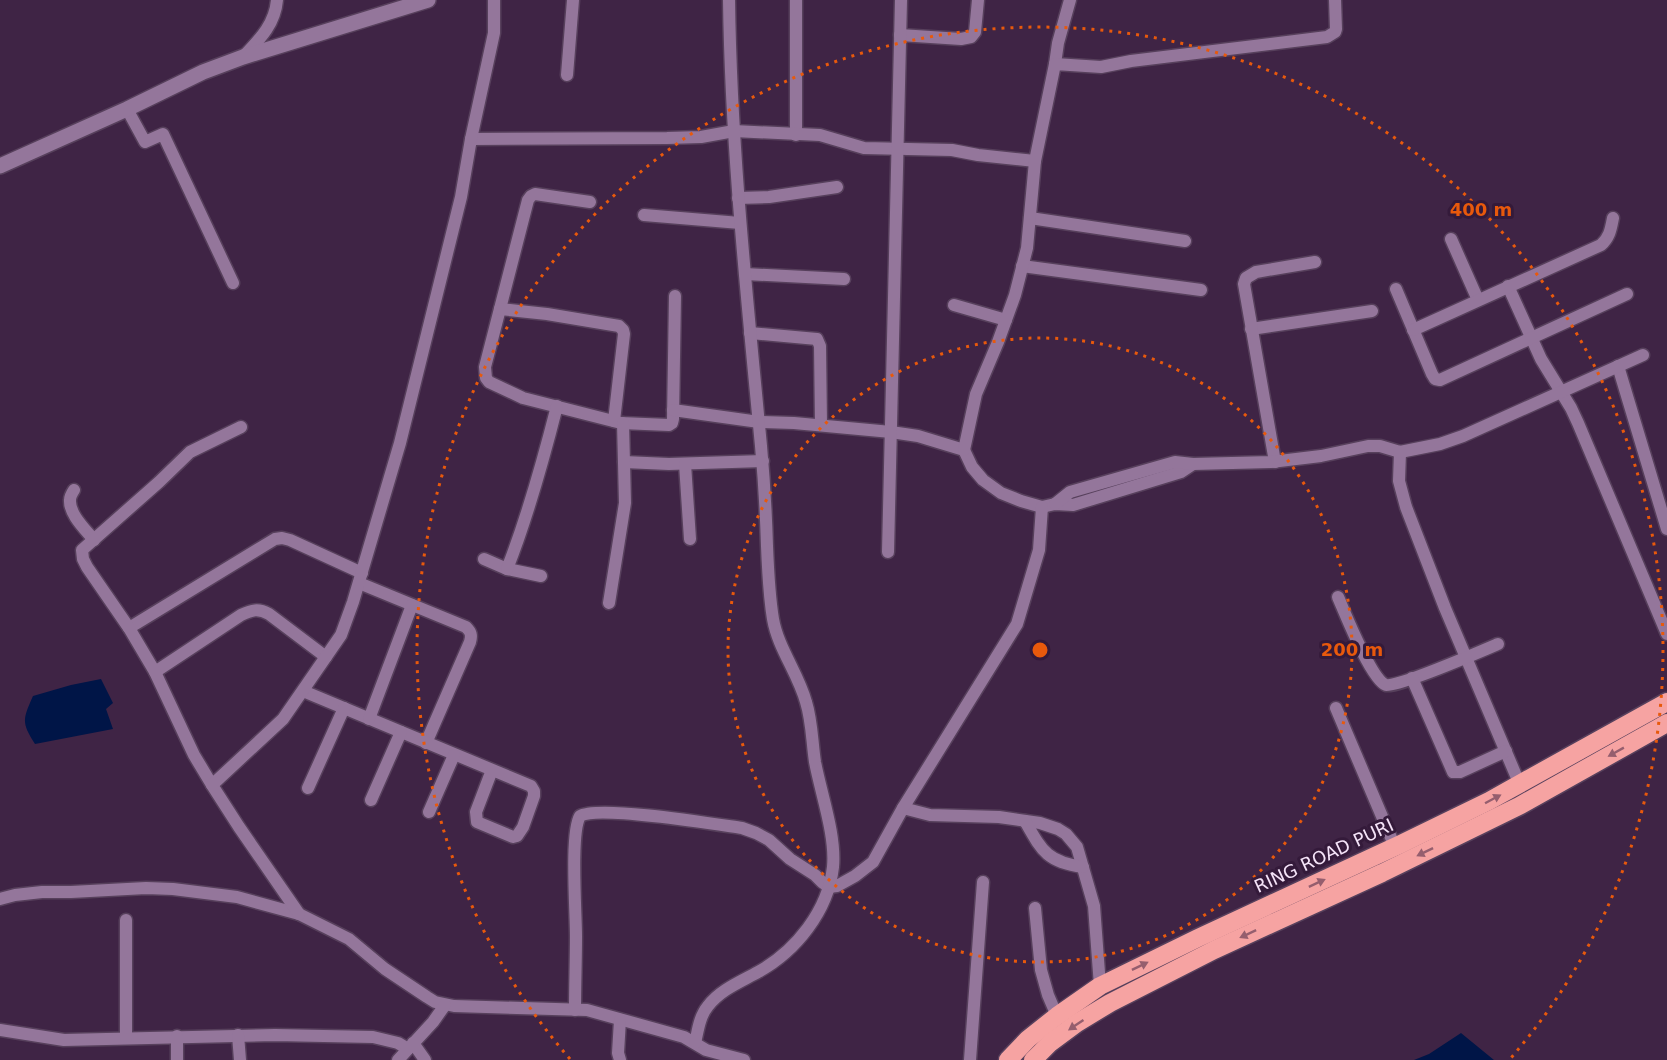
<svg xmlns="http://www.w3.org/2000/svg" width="1667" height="1060" font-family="'DejaVu Sans',sans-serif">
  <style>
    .water { fill: #001547 }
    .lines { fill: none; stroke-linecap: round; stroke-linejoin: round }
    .street-casing { stroke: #57405c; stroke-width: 15 }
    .secondary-casing { stroke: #57405c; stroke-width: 18 }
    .highway-casing { stroke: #57405c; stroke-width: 21 }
    .street { stroke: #94769b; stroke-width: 12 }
    .secondary { stroke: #94769b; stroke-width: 15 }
    .highway { stroke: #f6a3a2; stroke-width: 18 }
    .oneway { fill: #955e6e }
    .ring { fill: none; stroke: #e8590c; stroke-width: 3; stroke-dasharray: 3 6 }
    .labels { text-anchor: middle; stroke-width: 6; stroke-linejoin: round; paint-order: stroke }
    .street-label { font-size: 18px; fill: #f4e3f8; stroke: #341a3a }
    .centre { fill: #e8590c; stroke: #341a3a; stroke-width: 3 }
    .ring-label { font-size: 18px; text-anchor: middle; font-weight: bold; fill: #e8590c; stroke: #341a3a; stroke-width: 6; stroke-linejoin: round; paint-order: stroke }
  </style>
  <rect width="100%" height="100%" fill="#3f2445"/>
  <!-- water -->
  <g class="water">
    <path d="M 101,679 L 113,703 L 106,709 L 113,729 L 35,744 C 21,722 23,719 33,696 L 71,685 Z"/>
    <polygon points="1461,1033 1494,1060 1414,1060 1429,1054"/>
  </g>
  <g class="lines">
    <defs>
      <g id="street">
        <polyline points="796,0 796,135"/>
        <polyline points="900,35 961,39 971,37 975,32 978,0"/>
        <path d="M 244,56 C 260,39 275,24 277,0"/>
        <polyline points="1055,64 1058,43 1070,0"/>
        <polyline points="567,75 573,0"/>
        <polyline points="127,109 145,142 163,134 233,283"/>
        <polyline points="471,139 667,138 701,137 734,131 820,135 864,148 952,150 978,155 1035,161"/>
        <polyline points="738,198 769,197 837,187"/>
        <polyline points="590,202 535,194 531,196 528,200 485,367 486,378 489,382 523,398 621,423 669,425 672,423 673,419 675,296"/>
        <polyline points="644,215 740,223"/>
        <polyline points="1030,218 1185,241"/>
        <polyline points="1451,239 1478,300"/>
        <polyline points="1022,266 1201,290"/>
        <polyline points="745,274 844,279"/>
        <polyline points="1508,286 1541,359 1571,408 1578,423 1667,634"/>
        <polyline points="1396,289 1432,374 1435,379 1440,380 1627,294"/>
        <polyline points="954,305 1006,320"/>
        <polyline points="500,309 547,314 619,326 623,330 624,334 614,421"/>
        <polyline points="1251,329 1372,311"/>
        <path d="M 1413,330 L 1601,245 C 1610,237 1611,228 1613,218"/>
        <polyline points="750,333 817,339 820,346 821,425"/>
        <polyline points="1618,366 1667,529"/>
        <polyline points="673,410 759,422 794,423 891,432 918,436 964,450 972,467 983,480 1001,493 1021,501 1042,507 1055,504 1073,505 1181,472 1193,464"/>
        <polyline points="964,450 976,394 998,342 1015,295 1027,248 1035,161 1055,64 1101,67 1131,61 1327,37 1335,32 1336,29 1335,0"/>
        <polyline points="1400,452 1399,481 1406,507 1445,608 1520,785"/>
        <polyline points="624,462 669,464 763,461"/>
        <polyline points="1275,462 1244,284 1246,278 1256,272 1315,262"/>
        <polyline points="685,464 690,539"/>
        <path d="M 74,490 C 72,493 70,496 70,500 C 69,514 85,529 94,540"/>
        <polyline points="1055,504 1070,492 1175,462 1193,464 1271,462 1321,456 1368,446 1380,446 1400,452 1440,444 1463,436 1643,355"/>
        <polyline points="888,552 901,0"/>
        <polyline points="484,559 507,569 541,576"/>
        <path d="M 507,569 C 528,516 543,461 557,406"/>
        <path d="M 359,583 L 466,627 C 471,632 472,635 470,642 L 426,743"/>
        <path d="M 1338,597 C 1345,613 1371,679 1386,685 C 1394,689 1484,650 1498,644"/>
        <polyline points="609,603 625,503 623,423"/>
        <polyline points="129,628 275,539 282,538 290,540 362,573"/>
        <path d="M 155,672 L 241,615 C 252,610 258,608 269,614 L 326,657"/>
        <polyline points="1412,678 1453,772 1460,772 1506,751"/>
        <polyline points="303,691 531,786 534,791 534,796 523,827 517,836 513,837 477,822 476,812 492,770"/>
        <polyline points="1336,708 1395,847"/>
        <polyline points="369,719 412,605"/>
        <polyline points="212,785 194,755 155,672 129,628 87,567 83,559 82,550 159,482 190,452 241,427"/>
        <polyline points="308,788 344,708"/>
        <polyline points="371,800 401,732"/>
        <polyline points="903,808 930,815 999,817 1040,823 1058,829 1066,834 1077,847 1094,906 1100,986"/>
        <polyline points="429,812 454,755"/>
        <path d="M 1025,821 C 1042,851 1047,862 1083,867"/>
        <polyline points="0,899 15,895 42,892 71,892 146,888 173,889 237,897 299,914 349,939 385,969 427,997 435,1002 454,1006 587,1010 684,1037 706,1050 744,1060"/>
        <polyline points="1035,908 1041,970 1048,995 1057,1016"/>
        <polyline points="299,914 239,827 212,785 283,719 341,635 353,602 400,443 461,197 471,139 494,33 494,0"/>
        <path d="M 575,1010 C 575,985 576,960 576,936 C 576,912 570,833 580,816 C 598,805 714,824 742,828 L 756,833 L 769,840 L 790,859 L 815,875 L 822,882 L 829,887 L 837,886 L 855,876 L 873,862 L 903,808 L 1017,624 L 1039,550 L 1042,507"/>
        <polyline points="0,1030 64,1040 275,1035 373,1037 398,1043 408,1049"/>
        <polyline points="238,1035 240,1060"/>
        <polyline points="126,1038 126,920"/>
        <polyline points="413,1043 425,1060"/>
        <path d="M 695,1043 C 698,1031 699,1017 708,1006 C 720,990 740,982 758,972 C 796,951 828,911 833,867 C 836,835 821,794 815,762 C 812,742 812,721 806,702 C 798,673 778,648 773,619 C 769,595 768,571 767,546 C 766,513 764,479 761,446 C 747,297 731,149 729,0"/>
        <polyline points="177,1060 177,1036"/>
        <polyline points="398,1060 433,1022 445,1005"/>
        <polyline points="620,1060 618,1053 620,1020"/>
        <polyline points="970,1060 983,882"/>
      </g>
      <polyline id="secondary" points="0,166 127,109 203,72 243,57 428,0"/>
      <g id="highway">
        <polyline points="1008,1060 1028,1039 1057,1016 1100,986 1198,938 1401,844 1489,801 1667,702"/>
        <polyline points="1033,1060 1050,1043 1077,1023 1110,1003 1214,950 1382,873 1519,806 1667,723"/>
      </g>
    </defs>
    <!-- street casing -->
    <use href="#street" class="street-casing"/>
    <!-- secondary casing -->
    <use href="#secondary" class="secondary-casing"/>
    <!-- highway casing -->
    <use href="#highway" class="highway-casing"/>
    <!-- street -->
    <use href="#street" class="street"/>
    <!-- secondary -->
    <use href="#secondary" class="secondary"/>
    <!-- highway -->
    <use href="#highway" class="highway"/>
  </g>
  <!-- one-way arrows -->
  <defs><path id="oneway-solid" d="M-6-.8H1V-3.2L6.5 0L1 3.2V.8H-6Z" transform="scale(1.5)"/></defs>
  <g class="oneway">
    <use href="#oneway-solid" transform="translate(1616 752) rotate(151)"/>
    <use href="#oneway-solid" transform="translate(1493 799) rotate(-28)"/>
    <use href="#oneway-solid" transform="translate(1425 852) rotate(154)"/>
    <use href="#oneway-solid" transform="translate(1317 883) rotate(-25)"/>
    <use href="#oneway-solid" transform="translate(1248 934) rotate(155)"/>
    <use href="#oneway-solid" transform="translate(1140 966) rotate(-26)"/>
    <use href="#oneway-solid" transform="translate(1076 1025) rotate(146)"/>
  </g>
  <!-- distance rings -->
  <g class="ring">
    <circle cx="1040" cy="650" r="312"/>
    <path d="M570 1059A623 623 0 1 1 1510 1059"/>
  </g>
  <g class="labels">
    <!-- street labels -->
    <g class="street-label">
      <text transform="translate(1324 856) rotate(-25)" y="6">RING ROAD PURI</text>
    </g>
  </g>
  <circle cx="1040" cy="650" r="9" class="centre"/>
  <g class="ring-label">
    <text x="1481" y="216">400 m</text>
    <text x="1352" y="656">200 m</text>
  </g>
</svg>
